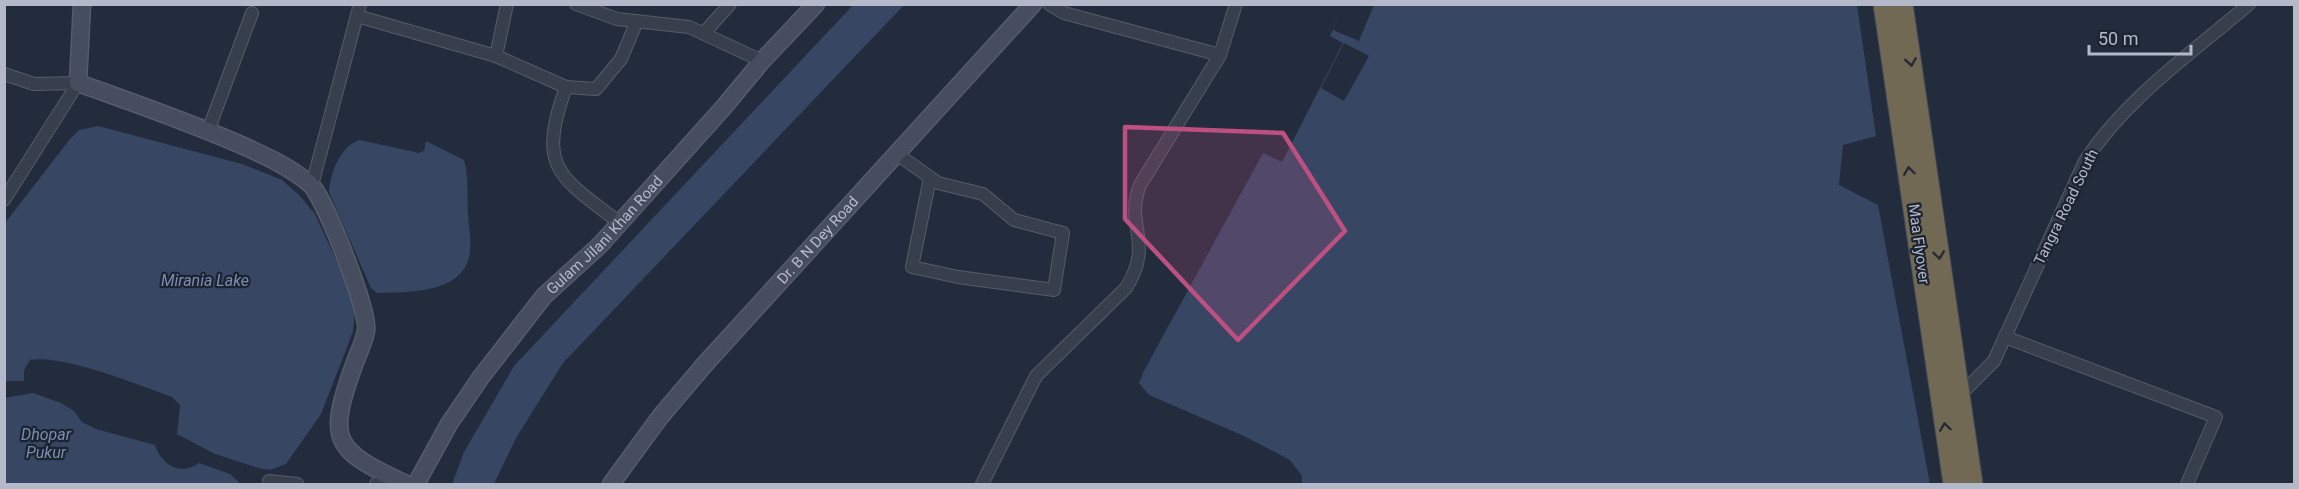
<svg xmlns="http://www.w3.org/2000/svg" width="2299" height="489" font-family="Roboto,sans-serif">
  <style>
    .water { fill: #374663 }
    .pier { fill: #232c3c }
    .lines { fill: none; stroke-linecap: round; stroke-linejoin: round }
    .street-casing { stroke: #555c6a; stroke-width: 14 }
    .secondary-casing { stroke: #555c6a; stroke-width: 19 }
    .street { stroke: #373e4c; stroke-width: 12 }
    .secondary { stroke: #454d5f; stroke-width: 16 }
    .highway-bridge-casing { stroke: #424957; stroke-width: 23; stroke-linecap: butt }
    .highway-bridge { stroke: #726954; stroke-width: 21 }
    .oneway { stroke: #252a34 }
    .marked { fill: #bd5081; fill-opacity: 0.2; stroke: #bd5081; stroke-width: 4.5; stroke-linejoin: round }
    .labels { text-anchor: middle; stroke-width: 4.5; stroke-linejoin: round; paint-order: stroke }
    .street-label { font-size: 15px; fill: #b3b9c8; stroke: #1c2331 }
    .water-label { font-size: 16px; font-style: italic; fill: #7b8db0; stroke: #1c2331 }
  </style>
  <rect width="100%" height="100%" fill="#232c3c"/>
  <!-- water -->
  <g class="water">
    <polygon points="854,4 904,5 563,363 516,438 494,484 452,484 464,452 514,366"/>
    <polygon points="1344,5 1857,5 1876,136 1843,145 1839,185 1878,205 1930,484 1302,484 1302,476 1290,460 1244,436 1149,395 1139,383 1145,369 1263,153 1282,162 1343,43 1330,36"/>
    <path d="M 98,126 L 242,164 L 282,180 L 299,195 L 315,214 L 351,292 L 355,311 L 353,331 L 346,350 L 321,414 L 286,464 L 270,470 L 258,468 L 215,454 L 177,434 L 180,405 L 172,397 C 139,385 62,354 30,360 L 24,370 L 24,381 L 5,381 L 5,223 L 70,139 L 79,130 Z"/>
    <path d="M 360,140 L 419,153 L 424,151 L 426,141 L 464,160 C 469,177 467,198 468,215 C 469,228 472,244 469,257 C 461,294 406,292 377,293 L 371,288 L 329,192 C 330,173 341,145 360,140 Z"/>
    <path d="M 33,393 L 61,403 L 74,411 L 82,422 L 96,429 L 155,445 C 161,464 180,477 199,463 L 230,474 L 241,484 L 5,484 L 5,398 Z"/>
  </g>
  <!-- pier -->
  <g class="pier">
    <polygon points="1344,4 1374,5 1359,41 1333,30"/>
    <polygon points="1344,43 1369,56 1344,101 1321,88"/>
  </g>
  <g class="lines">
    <defs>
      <g id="street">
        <polyline points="576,4 617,19 689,27 762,61"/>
        <polyline points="1049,4 1064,13 1220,55"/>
        <polyline points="357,16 496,56 507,4"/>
        <polyline points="704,33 730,4"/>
        <polyline points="496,56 566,87 596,89 621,59 637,21"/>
        <polyline points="4,74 34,84 78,83"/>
        <path d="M 566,87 C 537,168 558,176 620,223"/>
        <polyline points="208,131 252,13"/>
        <polyline points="897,154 938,183 983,194 1014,220 1063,233 1054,290 958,277 912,267 930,178"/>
        <polyline points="312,185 360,4"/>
        <polyline points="4,200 78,83"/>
        <polyline points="2005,337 2216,417 2187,484"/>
        <path d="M 1954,391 L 1965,390 L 1994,361 L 2085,161 C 2126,98 2192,53 2249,4"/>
        <polyline points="269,481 297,484"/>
        <polyline points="376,484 398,480"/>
        <path d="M 982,484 L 1036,376 L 1126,288 C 1155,242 1124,226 1140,185 L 1220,55 L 1236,4"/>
      </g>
      <g id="secondary">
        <path d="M 82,4 L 78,83 C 132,102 186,121 239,144 C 263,155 289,166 310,184 C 324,196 370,313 366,331 C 364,342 358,354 354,365 C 326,442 334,450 406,484"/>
        <path id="s1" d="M 416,484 L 449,424 L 481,377 L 544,296 L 600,245 L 723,108 L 762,61 L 816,4"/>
        <path id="s2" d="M 611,484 L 660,417 L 705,364 L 1033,4"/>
      </g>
    </defs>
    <!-- street casing -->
    <use href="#street" class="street-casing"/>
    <!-- secondary casing -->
    <use href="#secondary" class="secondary-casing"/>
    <!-- street -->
    <use href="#street" class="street"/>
    <!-- secondary -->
    <use href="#secondary" class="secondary"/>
    <defs>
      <g id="highway-bridge">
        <polyline points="1884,4 1954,484"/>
        <polyline points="1902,4 1972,484"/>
      </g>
    </defs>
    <!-- highway-bridge casing -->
    <use href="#highway-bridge" class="highway-bridge-casing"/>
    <!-- highway-bridge -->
    <use href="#highway-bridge" class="highway-bridge"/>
  </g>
  <!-- one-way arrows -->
  <defs><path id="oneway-chevron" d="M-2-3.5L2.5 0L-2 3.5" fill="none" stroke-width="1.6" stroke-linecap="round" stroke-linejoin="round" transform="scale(1.5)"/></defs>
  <g class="oneway">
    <use href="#oneway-chevron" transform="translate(1911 62) rotate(81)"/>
    <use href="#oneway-chevron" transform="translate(1909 171) rotate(-98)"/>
    <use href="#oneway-chevron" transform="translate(1939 255) rotate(82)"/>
    <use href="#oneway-chevron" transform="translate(1945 427) rotate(-98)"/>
  </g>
  <!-- marked area -->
  <path class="marked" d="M 1125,127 L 1283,133 L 1345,231 L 1238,340 L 1125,219 Z"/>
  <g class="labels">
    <!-- street labels -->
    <g class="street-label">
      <text transform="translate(2066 207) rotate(-64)" y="5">Tangra Road South</text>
      <text dy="5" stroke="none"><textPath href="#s1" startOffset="314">Gulam Jilani Khan Road</textPath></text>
      <text dy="5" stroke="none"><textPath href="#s2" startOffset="320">Dr. B N Dey Road</textPath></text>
      <text transform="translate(1919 244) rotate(82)" y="5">Maa Flyover</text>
    </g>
    <!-- water labels -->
    <g class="water-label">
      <text x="205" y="286">Mirania Lake</text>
      <text x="46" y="440">Dhopar<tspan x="46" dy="18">Pukur</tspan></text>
    </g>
  </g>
  <!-- border -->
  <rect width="2299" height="489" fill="none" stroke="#b3b9c8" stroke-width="12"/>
  <!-- scale -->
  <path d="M2089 45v9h102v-9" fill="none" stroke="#b3b9c8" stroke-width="3"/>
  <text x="2098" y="45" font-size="18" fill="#b3b9c8" stroke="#1c2331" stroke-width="4.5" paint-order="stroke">50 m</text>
</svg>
